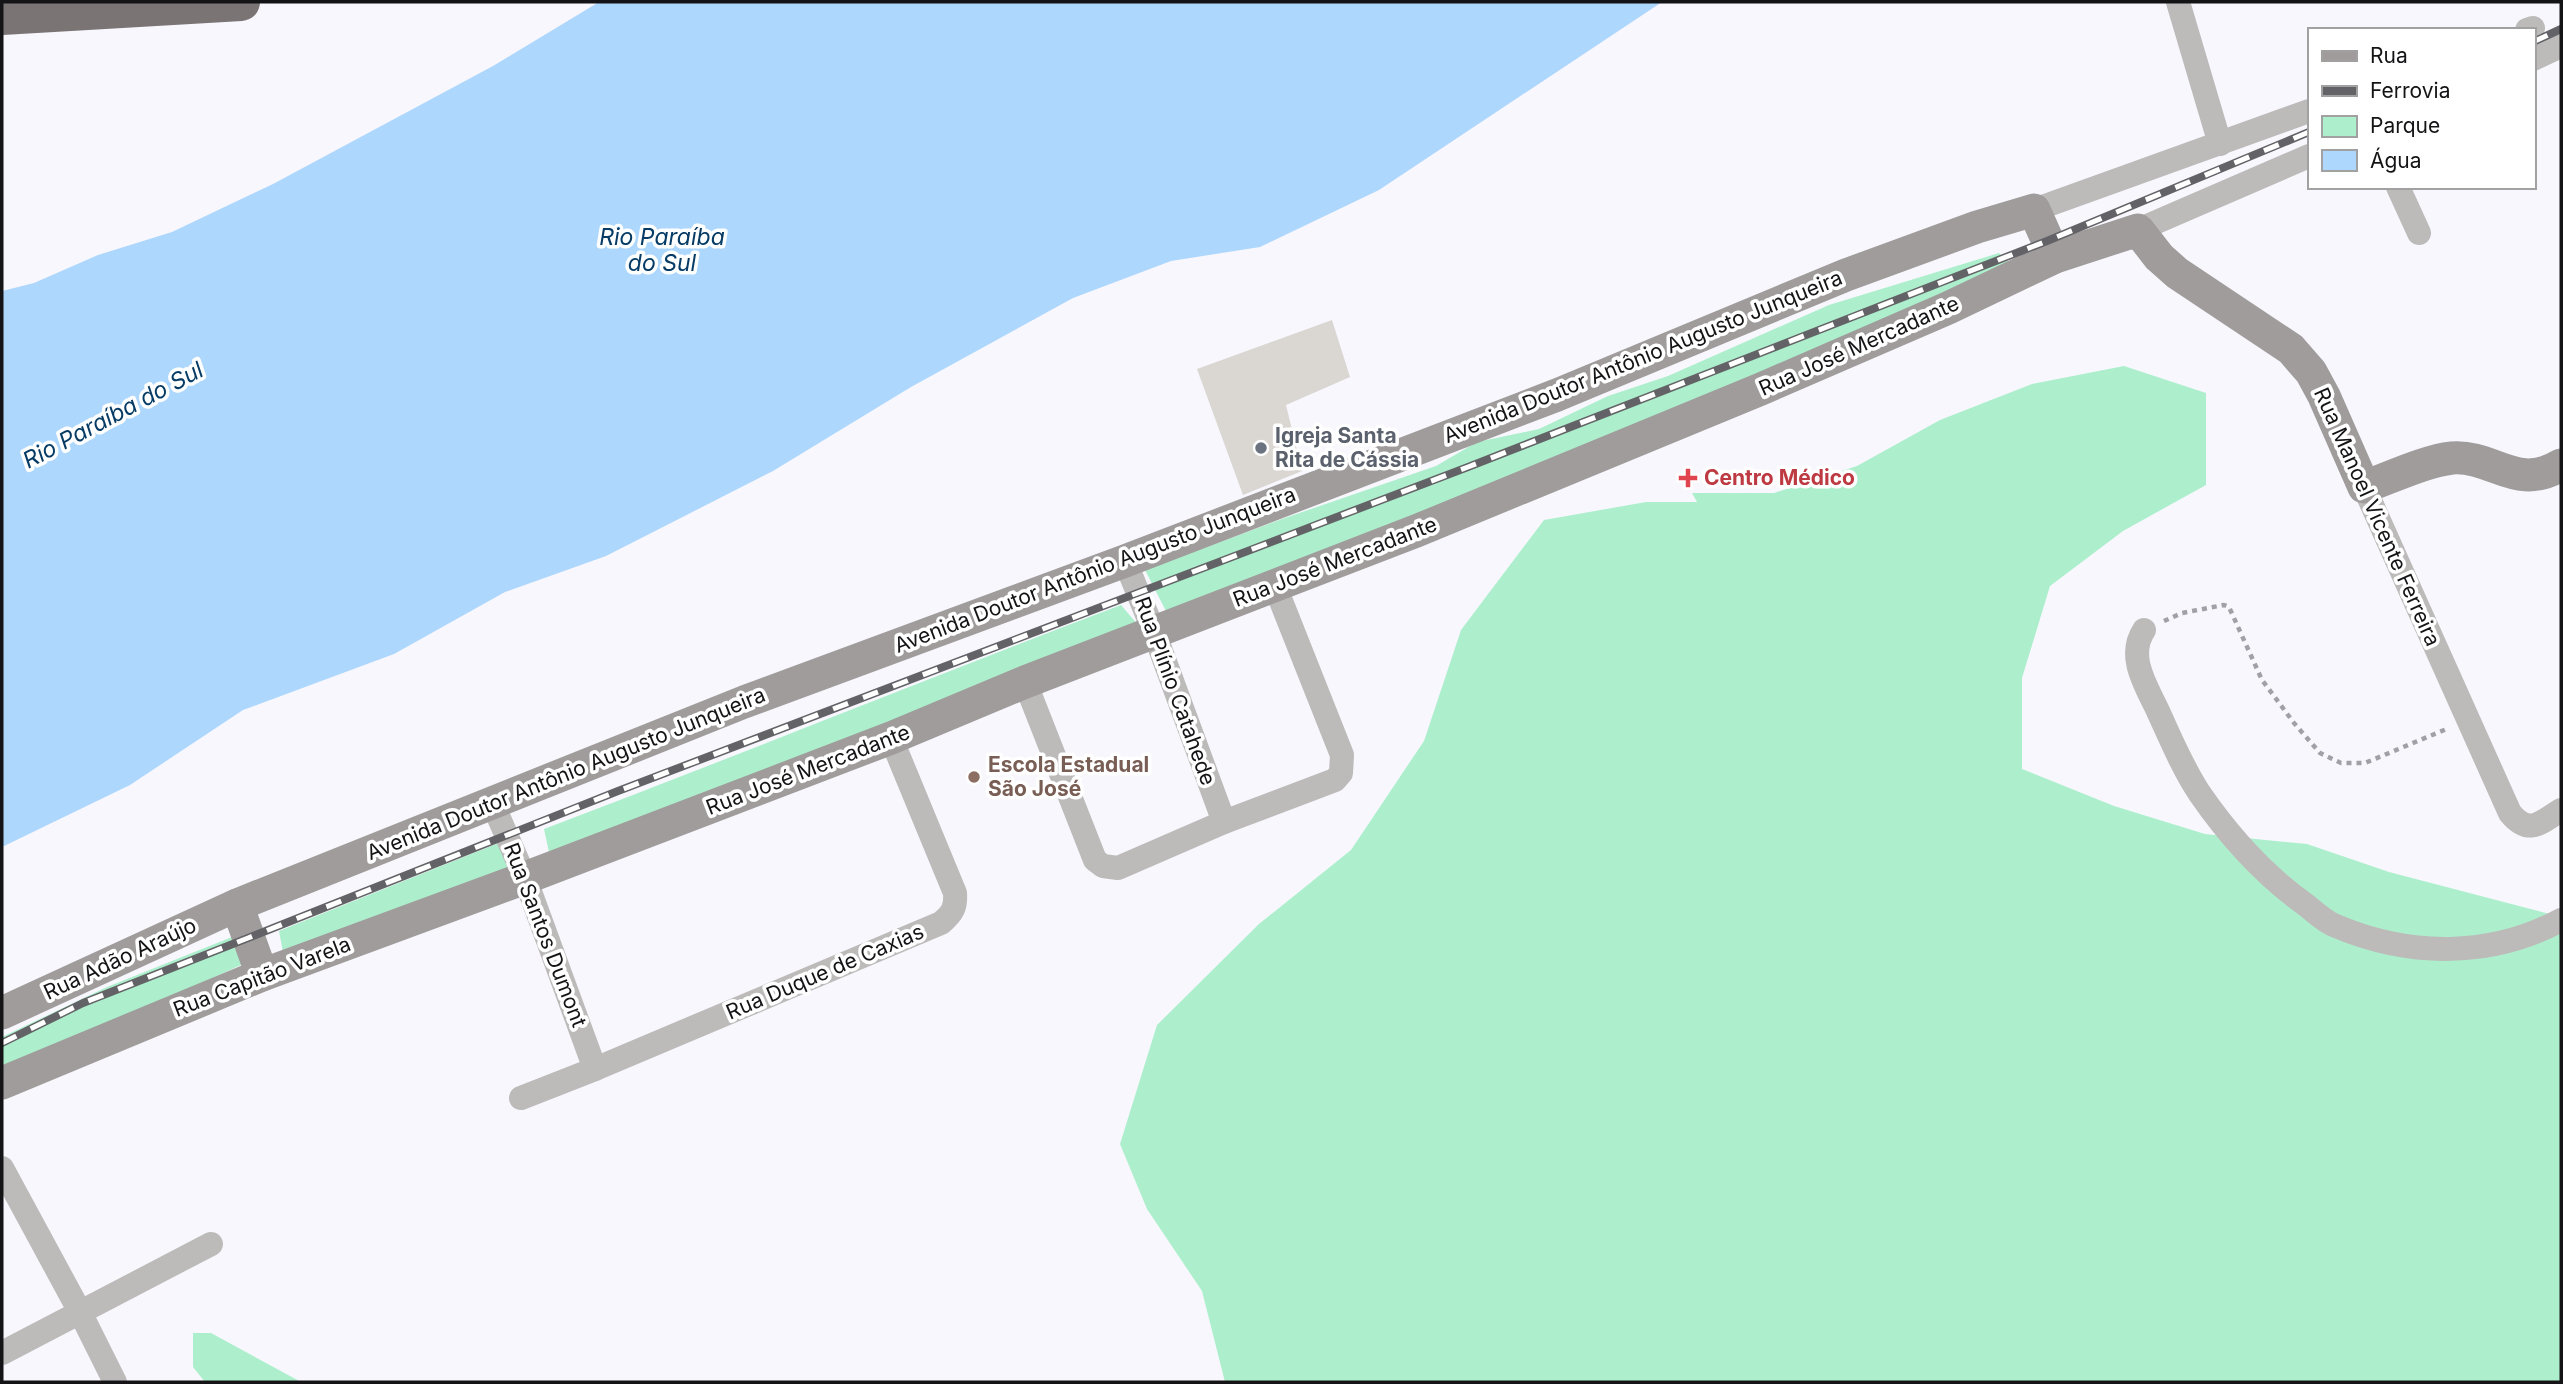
<svg xmlns="http://www.w3.org/2000/svg" width="2563" height="1384" font-family="Inter,sans-serif">
  <style>
    .green { fill: #adefcc }
    .water { fill: #aed7fe }
    .building { fill: #dad6d2 }
    .lines { fill: none; stroke-linecap: round; stroke-linejoin: round }
    .path { stroke: #a0a0a5; stroke-width: 4.5; stroke-dasharray: 5 5; stroke-linecap: butt }
    .street { stroke: #bdbaba; stroke-width: 24 }
    .secondary { stroke: #a09c9c; stroke-width: 33 }
    .highway { stroke: #7a7474; stroke-width: 38 }
    .rail-casing { stroke: #636367; stroke-width: 8 }
    .rail { stroke: #fff; stroke-width: 5; stroke-dasharray: 16; stroke-linecap: butt }
    .worship-dot { fill: #6b7280; stroke: #fff; stroke-width: 2.5 }
    .health-dot { fill: #e0444e; stroke: #fff; stroke-width: 2.5 }
    .education-dot { fill: #8d6e63; stroke: #fff; stroke-width: 2.5 }
    .labels { text-anchor: middle; stroke-width: 7; stroke-linejoin: round; paint-order: stroke }
    .street-label { font-size: 21px; fill: #141416; stroke: #fff }
    .worship-label { font-size: 21px; font-weight: bold; fill: #5b616d; stroke: #fff; text-anchor: start }
    .health-label { font-size: 21px; font-weight: bold; fill: #be3a42; stroke: #fff; text-anchor: start }
    .education-label { font-size: 21px; font-weight: bold; fill: #785e54; stroke: #fff; text-anchor: start }
    .water-label { font-size: 23px; font-style: italic; fill: #053b64; stroke: #fff }
  </style>
  <rect width="100%" height="100%" fill="#f7f7fd"/>
  <!-- green -->
  <g class="green">
    <polygon points="1999,253 2020,273 1170,619 1145,570 1282,519 1436,466 1477,442 1539,429 1608,396 1668,376 1829,305"/>
    <polygon points="2124,366 2206,393 2206,485 2123,531 2050,586 2022,678 2022,769 2114,806 2205,834 2307,844 2389,872 2561,917 2561,1382 1225,1382 1202,1291 1147,1209 1120,1144 1157,1025 1259,924 1351,850 1424,741 1461,630 1544,520 1646,502 1697,502 1692,493 1774,493 1857,466 1940,420 2032,384"/>
    <path d="M 1121,605 L 1144,632 L 550,857 L 544,829 C 737,756 928,678 1121,605 Z"/>
    <polygon points="501,842 518,874 284,958 279,931"/>
    <polygon points="232,937 243,964 2,1075 2,1037 107,987"/>
    <polygon points="193,1333 211,1333 301,1382 205,1382 193,1367"/>
  </g>
  <!-- water -->
  <polygon class="water" points="599,2 1662,2 1379,190 1260,247 1171,261 1073,298 911,387 773,471 606,556 505,592 394,654 243,710 130,785 2,847 2,291 34,283 98,255 172,232 273,184 493,66"/>
  <!-- building -->
  <polygon class="building" points="1332,320 1350,377 1286,405 1302,471 1243,495 1197,369"/>
  <g class="lines">
    <!-- path -->
    <polyline class="path" points="2164,621 2182,613 2224,605 2229,607 2262,680 2294,723 2320,753 2341,763 2365,763 2449,728"/>
    <!-- street -->
    <g class="street">
      <polyline points="2178,2 2220,144"/>
      <polyline points="2527,30 2533,28"/>
      <polyline points="2533,59 2561,46"/>
      <polyline points="2398,187 2419,233"/>
      <polyline points="2034,210 2309,111"/>
      <polyline points="2138,230 2309,156"/>
      <path d="M 2364,487 L 2510,813 C 2529,836 2540,823 2561,810"/>
      <polyline points="1125,561 1154,632 1224,822"/>
      <path d="M 2144,630 C 2127,656 2145,684 2157,709 C 2170,737 2183,769 2200,794 C 2229,836 2264,875 2306,905 C 2315,912 2325,922 2336,926 C 2409,957 2491,958 2561,920"/>
      <polyline points="1025,682 1095,860 1103,866 1118,868 1224,822 1335,780 1341,773 1342,755 1275,586"/>
      <polyline points="492,802 525,878 595,1069"/>
      <path d="M 521,1098 L 595,1069 L 941,923 C 953,913 956,907 955,893 L 891,738"/>
      <polyline points="2,1168 80,1312 115,1382"/>
      <polyline points="2,1353 211,1244"/>
    </g>
    <!-- secondary -->
    <g class="secondary">
      <polyline points="237,905 262,975"/>
      <polyline points="2,1013 237,905 744,702 1125,561 1557,395 1846,275 1977,227 2034,210 2055,257"/>
      <path d="M 2,1083 L 262,975 L 525,878 L 891,738 L 1025,682 L 1416,531 L 1761,389 L 1948,308 L 2055,257 L 2138,230 L 2159,257 L 2177,273 L 2291,349 L 2311,372 L 2324,396 L 2364,487 C 2390,478 2425,461 2452,458 C 2494,455 2516,492 2561,465"/>
    </g>
    <!-- highway -->
    <polyline class="highway" points="2,16 241,2"/>
    <defs>
      <g id="rail">
        <polyline points="2533,42 2561,29"/>
        <polyline points="2,1043 83,1003 248,938 618,791 1468,467 2047,241 2309,132"/>
      </g>
    </defs>
    <!-- rail casing -->
    <use href="#rail" class="rail-casing"/>
    <!-- rail -->
    <use href="#rail" class="rail"/>
  </g>
  <!-- markers -->
  <circle class="worship-dot" cx="1261" cy="448" r="7"/>
  <path class="health-dot" d="M1684.5 467.5h7v7h7v7h-7v7h-7v-7h-7v-7h7z"/>
  <circle class="education-dot" cx="974" cy="777" r="7"/>
  <g class="labels">
    <!-- street labels -->
    <g class="street-label">
      <text transform="translate(1859 346) rotate(-24)" y="7">Rua José Mercadante</text>
      <text transform="translate(1643 357) rotate(-22)" y="7">Avenida Doutor Antônio Augusto Junqueira</text>
      <text transform="translate(2377 517) rotate(66)" y="7">Rua Manoel Vicente Ferreira</text>
      <text transform="translate(1335 562) rotate(-21)" y="7">Rua José Mercadante</text>
      <text transform="translate(1095 570) rotate(-21)" y="7">Avenida Doutor Antônio Augusto Junqueira</text>
      <text transform="translate(1175 691) rotate(70)" y="7">Rua Plínio Catahede</text>
      <text transform="translate(808 770) rotate(-21)" y="7">Rua José Mercadante</text>
      <text transform="translate(566 774) rotate(-22)" y="7">Avenida Doutor Antônio Augusto Junqueira</text>
      <text transform="translate(545 935) rotate(69)" y="7">Rua Santos Dumont</text>
      <text transform="translate(120 959) rotate(-25)" y="7">Rua Adão Araújo</text>
      <text transform="translate(825 972) rotate(-23)" y="7">Rua Duque de Caxias</text>
      <text transform="translate(262 977) rotate(-21)" y="7">Rua Capitão Varela</text>
    </g>
    <!-- worship labels -->
    <g class="worship-label">
      <text x="1275" y="443">Igreja Santa<tspan x="1275" dy="24">Rita de Cássia</tspan></text>
    </g>
    <!-- health labels -->
    <g class="health-label">
      <text x="1704" y="485">Centro Médico</text>
    </g>
    <!-- education labels -->
    <g class="education-label">
      <text x="988" y="772">Escola Estadual<tspan x="988" dy="24">São José</tspan></text>
    </g>
    <!-- water labels -->
    <g class="water-label">
      <text x="662" y="245">Rio Paraíba<tspan x="662" dy="26">do Sul</tspan></text>
      <text transform="translate(113 415) rotate(-28)" y="8">Rio Paraíba do Sul</text>
    </g>
  </g>
  <!-- border -->
  <rect width="2563" height="1384" fill="none" stroke="#141416" stroke-width="7"/>
  <!-- legend -->
  <rect x="2308" y="28" width="228" height="161" fill="#ffffff" stroke="#a1a1a2" stroke-width="2"/>
  <rect x="2322" y="51" width="35" height="10" fill="#a09c9c" stroke="#a1a1a2" stroke-width="2"/>
  <text x="2370" y="63" font-size="21" fill="#141416">Rua</text>
  <rect x="2322" y="86" width="35" height="10" fill="#636367" stroke="#a1a1a2" stroke-width="2"/>
  <text x="2370" y="98" font-size="21" fill="#141416">Ferrovia</text>
  <rect x="2322" y="116" width="35" height="21" fill="#adefcc" stroke="#a1a1a2" stroke-width="2"/>
  <text x="2370" y="133" font-size="21" fill="#141416">Parque</text>
  <rect x="2322" y="150" width="35" height="21" fill="#aed7fe" stroke="#a1a1a2" stroke-width="2"/>
  <text x="2370" y="168" font-size="21" fill="#141416">Água</text>
</svg>
